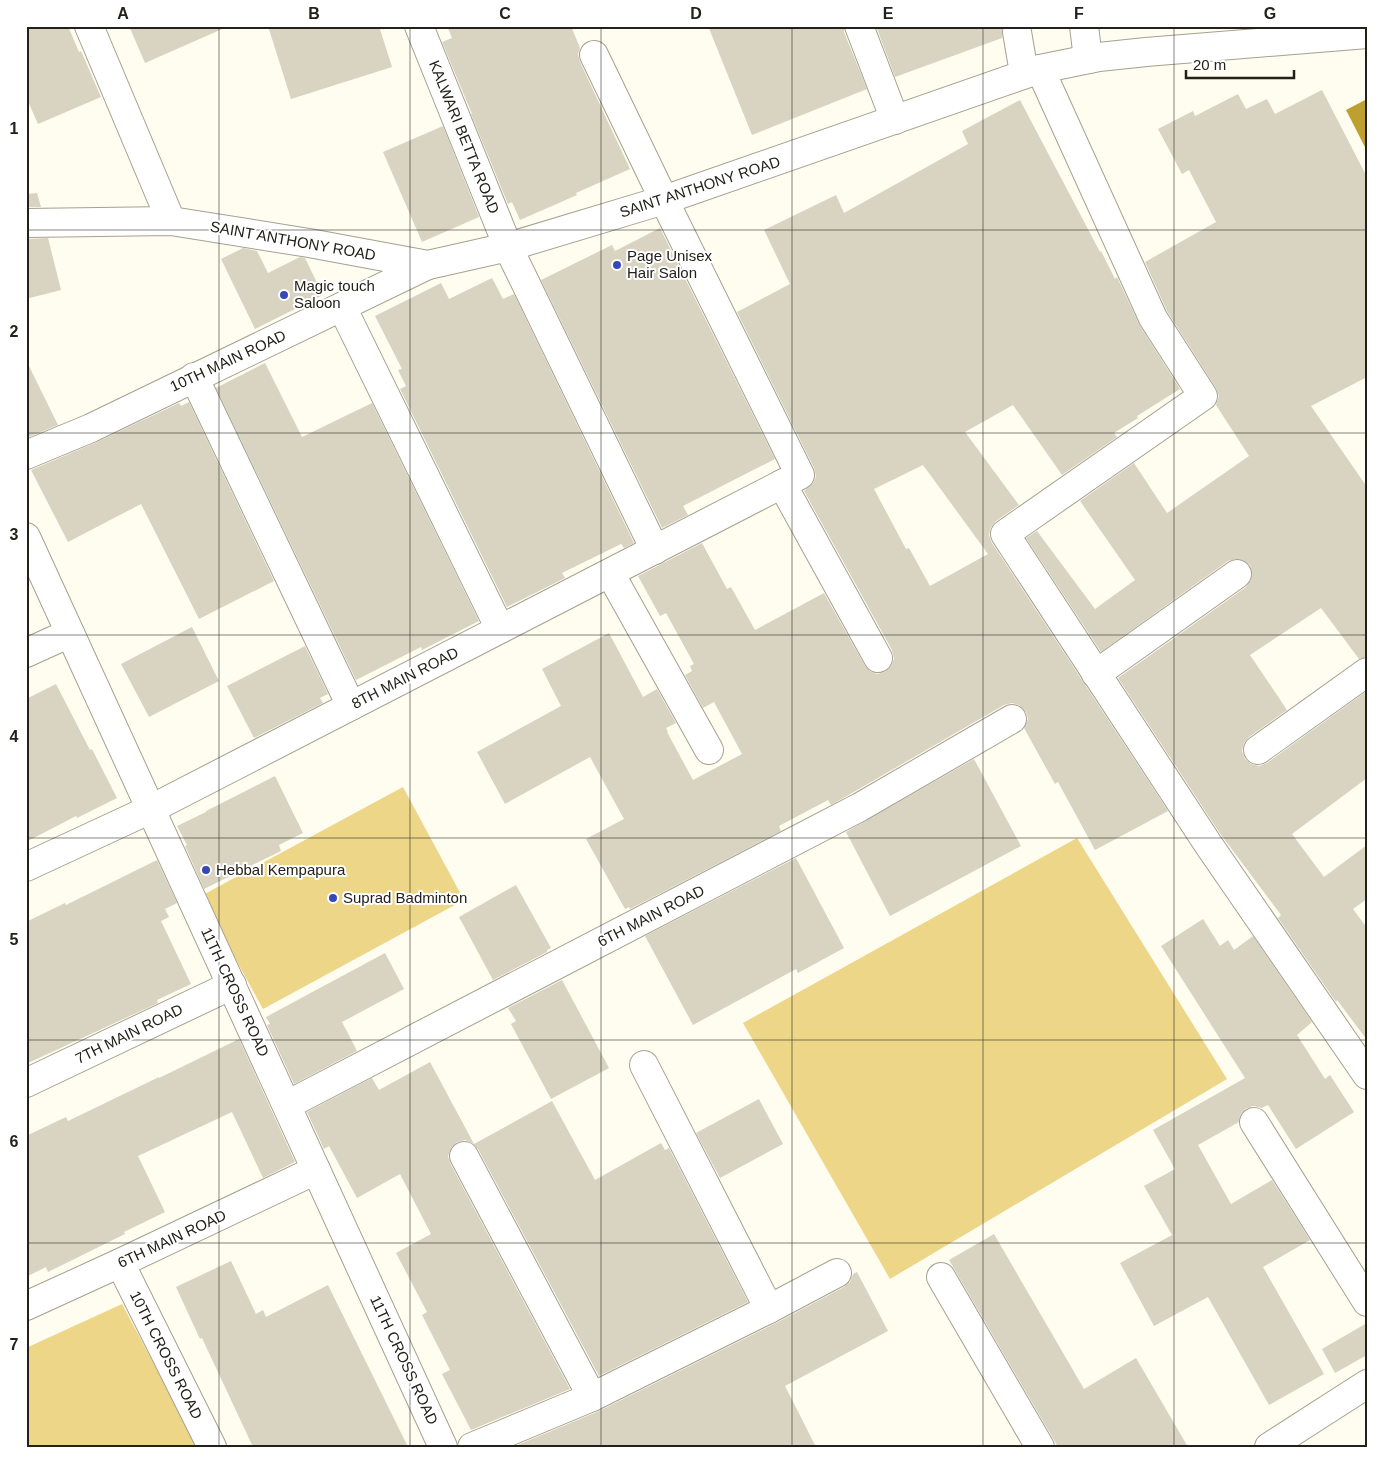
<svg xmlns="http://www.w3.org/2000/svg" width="1393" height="1473" font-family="Helvetica,sans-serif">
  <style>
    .green { fill: #eed689 }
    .water { fill: #bea030 }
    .building { fill: #d9d3c1; fill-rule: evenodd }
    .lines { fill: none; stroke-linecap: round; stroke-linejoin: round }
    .minor-casing { stroke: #a6a08f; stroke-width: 30 }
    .tertiary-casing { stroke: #a6a08f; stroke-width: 30 }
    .minor { stroke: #fff; stroke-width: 28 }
    .tertiary { stroke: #fff; stroke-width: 28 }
    .grid { fill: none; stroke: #23211a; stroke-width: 1; stroke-opacity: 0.55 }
    .poi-dot { fill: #3548ba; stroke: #fff; stroke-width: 2 }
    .labels { text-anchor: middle; stroke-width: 4; stroke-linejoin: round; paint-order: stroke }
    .street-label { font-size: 15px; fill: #23211a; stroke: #fff }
    .poi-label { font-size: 15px; fill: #23211a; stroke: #fff; text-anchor: start }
    .neatline { fill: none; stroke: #23211a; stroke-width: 2 }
    .grid-label { font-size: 16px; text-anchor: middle; font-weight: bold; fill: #23211a }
  </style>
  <rect width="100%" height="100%" fill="#fffcf0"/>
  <!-- green -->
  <g class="green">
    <polygon points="403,787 464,900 263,1009 201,896"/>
    <polygon points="1077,838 1227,1079 890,1279 743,1023"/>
    <polygon points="122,1304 198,1447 26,1447 26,1348"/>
  </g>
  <!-- water -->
  <polygon class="water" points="1367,99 1367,151 1346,110"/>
  <!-- building -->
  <g class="building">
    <polygon points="26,26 68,26 79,52 81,51 101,97 38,124 26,97"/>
    <polygon points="129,26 229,26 145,63"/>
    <polygon points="268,26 379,26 392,67 291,99"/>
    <polygon points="447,26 571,26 580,48 578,54 580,62 630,169 576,193 577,195 520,220 512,202 508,204 471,114 472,114 442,42 452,38"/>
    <polygon points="708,26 844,26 844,32 867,89 752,135"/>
    <polygon points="876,26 1003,26 1002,38 895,77"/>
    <polygon points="1322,90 1367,177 1367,377 1311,406 1367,487 1367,657 1359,659 1321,608 1250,655 1287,710 1249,737 1244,743 1242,751 1245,759 1251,764 1259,766 1267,763 1367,691 1367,778 1292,834 1324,877 1367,845 1367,899 1353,909 1367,928 1367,1040 1337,1000 1336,1002 1278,918 1281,915 1219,832 1118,678 1246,587 1251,580 1252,572 1250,565 1243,560 1235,559 1228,561 1101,652 1026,538 1037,531 1095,609 1135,580 1080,501 1134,463 1167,513 1249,456 1216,405 1219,396 1216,388 1167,311 1145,262 1216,222 1189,170 1182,174 1158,129 1193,111 1195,116 1238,94 1246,109 1267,99 1275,114"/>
    <path d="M 1020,100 L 1100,252 L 1101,251 L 1115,279 L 1117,277 L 1140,326 L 1180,389 L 1137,416 L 1138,418 L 1114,433 L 1117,437 L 1062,475 L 1013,405 L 965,432 L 1019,505 L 996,521 L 991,527 L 989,535 L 992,543 L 1168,811 L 1095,850 L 1058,782 L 1055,784 L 1024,728 L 1028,719 L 1026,712 L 1019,705 L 1012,703 L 1004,705 L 852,793 L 831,805 L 828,800 L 779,826 L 781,831 L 630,909 L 629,907 L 625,909 L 586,839 L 624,819 L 590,757 L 505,804 L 477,752 L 561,706 L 542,669 L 609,633 L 643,697 L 657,689 L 676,723 L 666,728 L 668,732 L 667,732 L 693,780 L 742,754 L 714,702 L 703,708 L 685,675 L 692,671 L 690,666 L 694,664 L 666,613 L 660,616 L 638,576 L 702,543 L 727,589 L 731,587 L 755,630 L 824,593 L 865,666 L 870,671 L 877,674 L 885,672 L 891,666 L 894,659 L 892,650 L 804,491 L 813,483 L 816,476 L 814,468 L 737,312 L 790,284 L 764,230 L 836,195 L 844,213 L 968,144 L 962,131 ZM 923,465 L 988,554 L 930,586 L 909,548 L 906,549 L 874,489 Z"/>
    <polygon points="443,126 479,217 422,242 383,152"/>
    <polygon points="37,193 41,207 26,207 26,194"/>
    <polygon points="660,228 775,459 683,506 688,515 662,528 541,280 612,245 615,251"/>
    <polygon points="48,238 61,290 26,299 26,239"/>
    <polygon points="243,248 257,251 268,273 300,257 305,258 323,295 255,329 221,259"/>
    <polygon points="492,278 503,299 514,294 634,543 624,548 621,544 562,573 565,578 507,607 400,389 406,386 398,370 402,369 375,316 441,283 449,299"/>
    <polygon points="26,360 58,425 26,438"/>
    <polygon points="265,363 302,437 372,403 479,621 422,650 421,647 356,680 216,388"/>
    <polygon points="189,402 274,581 199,619 141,504 68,542 31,470 97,442 179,403 181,406"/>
    <polygon points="192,627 219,681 149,717 121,664"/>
    <polygon points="305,646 328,694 320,698 323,703 254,738 227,686"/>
    <polygon points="56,684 90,750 92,749 117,798 77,818 76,816 26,842 26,699"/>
    <polygon points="974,759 1021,846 890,916 846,832"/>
    <polygon points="275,776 303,833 279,845 281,851 204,889 185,846 187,845 177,826 206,812 206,811"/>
    <polygon points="796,858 844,948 798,973 796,969 693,1025 645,936"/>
    <polygon points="157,860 177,903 165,909 169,917 161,921 191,984 157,1000 158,1003 26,1064 26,922 65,903 66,905"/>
    <polygon points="516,885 551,948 547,950 547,952 493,980 459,917"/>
    <polygon points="1203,919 1220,946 1228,940 1234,950 1253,936 1312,1022 1297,1035 1325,1079 1330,1075 1354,1112 1296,1149 1268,1105 1262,1108 1253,1106 1245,1109 1240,1115 1239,1122 1198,1145 1231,1204 1272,1180 1310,1240 1263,1267 1324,1374 1269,1405 1208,1297 1154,1326 1120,1263 1172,1235 1144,1186 1175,1169 1153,1130 1245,1078 1161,946"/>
    <polygon points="385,953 404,989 342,1022 357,1051 294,1084 267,1025 270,1024 266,1017"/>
    <polygon points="562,980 609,1068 551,1099 511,1024 516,1021 508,1008"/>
    <polygon points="239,1039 295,1162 263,1178 232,1112 138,1156 165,1212 124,1232 125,1234 48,1272 46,1267 26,1277 26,1136 66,1117 68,1121 159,1077 159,1078"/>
    <polygon points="430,1062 474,1144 552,1101 595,1180 661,1143 665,1150 669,1148 748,1302 599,1376 478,1149 472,1143 465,1140 457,1142 451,1148 448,1156 450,1163 570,1389 471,1430 442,1374 450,1370 422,1315 427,1312 396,1253 431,1234 400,1174 357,1198 329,1146 324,1149 307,1112 372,1078 379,1090"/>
    <polygon points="759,1099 783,1144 720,1178 696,1133"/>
    <polygon points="994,1234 1084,1389 1136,1358 1188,1447 1058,1447 949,1260"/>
    <polygon points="231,1261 256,1314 263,1310 266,1317 328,1285 408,1447 253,1447 202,1338 200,1339 176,1287"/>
    <polygon points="857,1272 888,1331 785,1386 816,1447 513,1447 599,1411 776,1323 844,1287 850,1282 853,1274"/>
    <polygon points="1367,1323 1367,1355 1335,1373 1322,1349"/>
  </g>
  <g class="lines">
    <defs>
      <g id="minor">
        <polyline points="89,26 171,221"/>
        <polyline points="419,26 508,247 655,550"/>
        <polyline points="859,26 895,120"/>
        <polyline points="1084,26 1088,59"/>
        <polyline points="1017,32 1024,73"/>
        <polyline points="594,55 664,200 800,475 782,484 878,658"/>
        <polyline points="1040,69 1153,318 1203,396 1005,534 1208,844 1367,1075"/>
        <polyline points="342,307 500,629"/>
        <polyline points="194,377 351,706"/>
        <polyline points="26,455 91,428 428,265"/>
        <polyline points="26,537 443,1447"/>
        <polyline points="610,573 709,750"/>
        <polyline points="26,653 70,633"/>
        <polyline points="1096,674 1237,574"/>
        <polyline points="1258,750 1367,672"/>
        <polyline points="26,867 151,809 782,484"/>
        <polyline points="644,1065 769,1309"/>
        <polyline points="26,1083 232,985"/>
        <polyline points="287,1105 860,807 1012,719"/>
        <polyline points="1254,1122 1367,1302"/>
        <polyline points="464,1156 592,1397"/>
        <polyline points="120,1263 212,1447"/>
        <polyline points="941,1277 1040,1447"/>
        <polyline points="26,1306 120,1263 316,1170"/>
        <polyline points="472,1447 592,1397 769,1309 837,1273"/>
        <polyline points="1269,1447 1367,1384"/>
      </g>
      <polyline id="tertiary" points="26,223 171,221 309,243 428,265 508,247 664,200 1040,69 1099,57 1146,52 1367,34"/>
    </defs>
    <!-- minor casing -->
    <use href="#minor" class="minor-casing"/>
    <!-- tertiary casing -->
    <use href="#tertiary" class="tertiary-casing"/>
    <!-- minor -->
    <use href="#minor" class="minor"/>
    <!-- tertiary -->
    <use href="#tertiary" class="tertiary"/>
  </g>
  <!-- grid -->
  <path class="grid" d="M 219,26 L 219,1447M 410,26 L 410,1447M 601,26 L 601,1447M 792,26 L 792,1447M 983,26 L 983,1447M 1174,26 L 1174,1447M 26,230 L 1367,230M 26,433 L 1367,433M 26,635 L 1367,635M 26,838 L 1367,838M 26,1040 L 1367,1040M 26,1243 L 1367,1243"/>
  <!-- markers -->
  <g class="poi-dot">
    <circle cx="617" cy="265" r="5"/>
    <circle cx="284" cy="295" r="5"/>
    <circle cx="206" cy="870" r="5"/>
    <circle cx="333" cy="898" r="5"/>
  </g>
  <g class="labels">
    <!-- street labels -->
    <g class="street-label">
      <text transform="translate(464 137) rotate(68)" y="5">KALWARI BETTA ROAD</text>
      <text transform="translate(700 187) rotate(-18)" y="5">SAINT ANTHONY ROAD</text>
      <text transform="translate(293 241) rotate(10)" y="5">SAINT ANTHONY ROAD</text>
      <text transform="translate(228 361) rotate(-25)" y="5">10TH MAIN ROAD</text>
      <text transform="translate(405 678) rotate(-27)" y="5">8TH MAIN ROAD</text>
      <text transform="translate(651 916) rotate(-27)" y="5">6TH MAIN ROAD</text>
      <text transform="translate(235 992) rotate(65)" y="5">11TH CROSS ROAD</text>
      <text transform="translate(129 1034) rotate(-26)" y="5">7TH MAIN ROAD</text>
      <text transform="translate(172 1239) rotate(-25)" y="5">6TH MAIN ROAD</text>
      <text transform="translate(166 1355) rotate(63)" y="5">10TH CROSS ROAD</text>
      <text transform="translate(404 1360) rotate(65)" y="5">11TH CROSS ROAD</text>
    </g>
    <!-- poi labels -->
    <g class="poi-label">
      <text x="627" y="261">Page Unisex<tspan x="627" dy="17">Hair Salon</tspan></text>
      <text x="294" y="291">Magic touch<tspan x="294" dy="17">Saloon</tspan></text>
      <text x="216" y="875">Hebbal Kempapura</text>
      <text x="343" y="903">Suprad Badminton</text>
    </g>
  </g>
  <!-- border -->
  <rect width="1393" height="1473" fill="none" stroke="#ffffff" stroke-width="55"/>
  <!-- scale -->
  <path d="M1186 70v8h108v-8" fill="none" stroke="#23211a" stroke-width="2.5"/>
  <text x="1193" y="70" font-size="15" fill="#23211a" stroke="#ffffff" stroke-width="4" paint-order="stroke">20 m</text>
  <rect x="28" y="28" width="1338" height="1418" class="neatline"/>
  <g class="grid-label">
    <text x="123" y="19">A</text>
    <text x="314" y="19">B</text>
    <text x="505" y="19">C</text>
    <text x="696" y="19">D</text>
    <text x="888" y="19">E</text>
    <text x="1079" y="19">F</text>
    <text x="1270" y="19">G</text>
    <text x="14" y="134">1</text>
    <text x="14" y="337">2</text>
    <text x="14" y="540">3</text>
    <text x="14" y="742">4</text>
    <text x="14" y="945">5</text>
    <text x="14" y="1147">6</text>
    <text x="14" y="1350">7</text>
  </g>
</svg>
